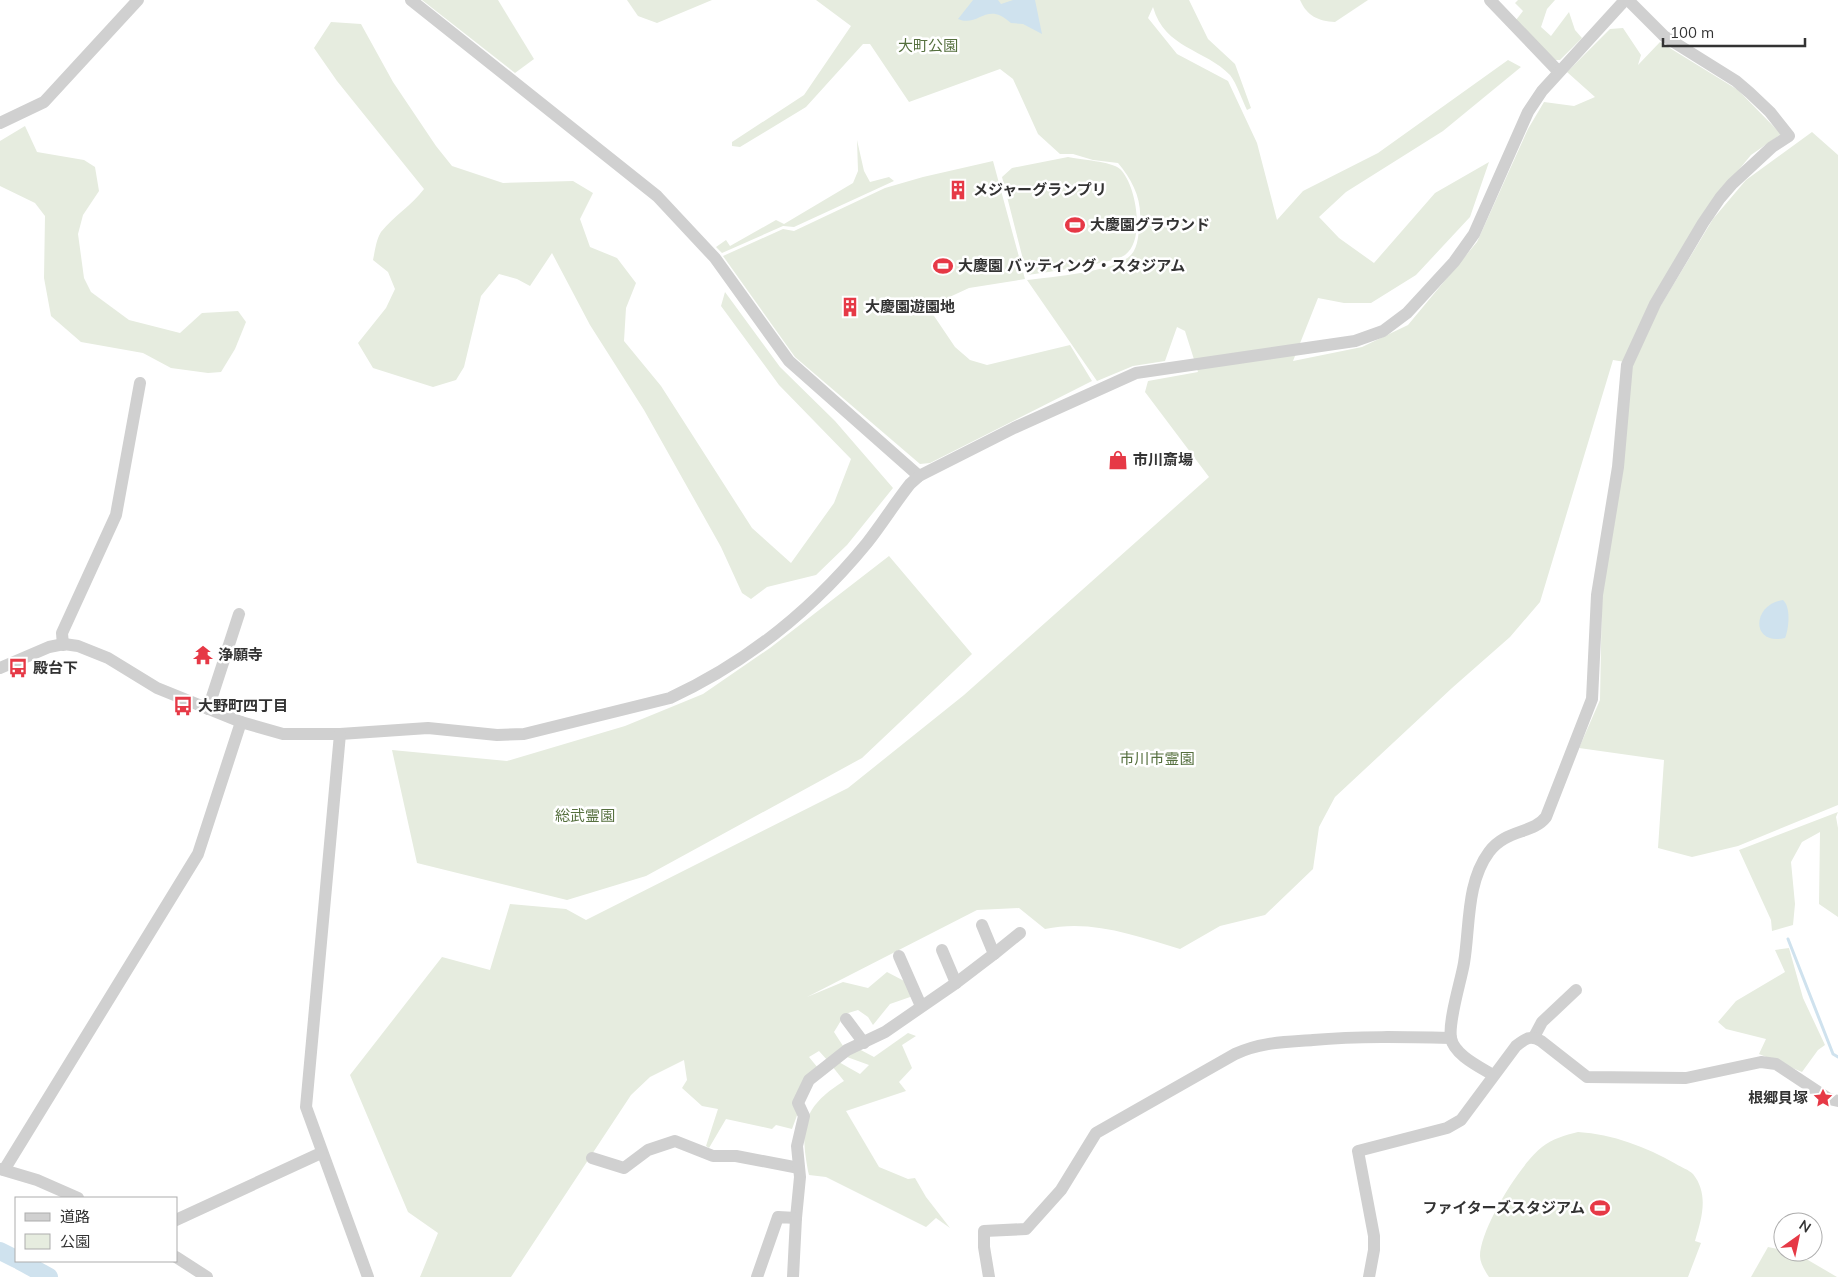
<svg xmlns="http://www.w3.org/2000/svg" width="1838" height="1277" font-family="Mulish,'Noto Sans JP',sans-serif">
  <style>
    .green { fill: #e6ecdf }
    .water { fill: #cfe2ee }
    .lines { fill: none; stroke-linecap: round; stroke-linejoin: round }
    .stream { stroke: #cfe2ee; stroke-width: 3 }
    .river { stroke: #cfe2ee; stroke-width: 18 }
    .minor { stroke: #d0d0d0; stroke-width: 12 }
    .labels { text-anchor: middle; stroke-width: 5; stroke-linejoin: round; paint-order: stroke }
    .park-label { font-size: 15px; fill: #56703f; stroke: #fff }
    .poi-label { font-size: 15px; font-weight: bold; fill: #333; stroke: #fff; text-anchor: start }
  </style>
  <rect width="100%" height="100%" fill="#fff"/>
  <!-- green -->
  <g class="green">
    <polygon points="422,0 498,0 534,59 515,73"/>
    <polygon points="627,0 712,0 657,23 638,16"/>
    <path d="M 816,0 L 1189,0 L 1208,39 L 1235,64 L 1251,108 L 1247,110 C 1242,100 1237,84 1230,75 C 1205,49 1165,49 1153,7 L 1148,18 L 1177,54 L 1228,81 L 1257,143 L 1277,220 L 1303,191 L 1378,153 L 1508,60 L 1521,67 L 1443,131 L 1346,192 L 1319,217 L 1339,238 L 1374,263 L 1435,193 L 1489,162 L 1470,217 L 1416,275 L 1371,303 L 1344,303 L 1318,298 L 1293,361 L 1362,347 L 1408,325 L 1477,242 L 1528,129 L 1544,102 L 1574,106 L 1595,97 L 1567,72 L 1610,29 L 1623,28 L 1641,55 L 1638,65 L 1660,42 L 1738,90 L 1781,134 L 1751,155 L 1713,201 L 1625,362 L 1613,360 L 1540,602 L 1510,637 L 1452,688 L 1335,797 L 1319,827 L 1313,869 L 1265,915 L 1220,926 L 1180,949 C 1136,936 1092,919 1045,929 L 1019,908 L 977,910 L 807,997 L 843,982 L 868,988 L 887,972 L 908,983 L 913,996 L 890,1004 L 873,1025 L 868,1017 L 858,1010 L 845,1014 L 834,1032 L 845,1049 L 828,1061 L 819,1051 L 809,1057 L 818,1068 L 808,1075 L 792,1104 L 799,1110 L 792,1129 L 776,1125 L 772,1129 L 726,1119 L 709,1148 L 706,1146 L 718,1109 L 702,1106 L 682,1088 L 687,1080 L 684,1060 L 650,1077 L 631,1095 L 511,1277 L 420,1277 L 438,1233 L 408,1212 L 350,1075 L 442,957 L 490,970 L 510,904 L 566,909 L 586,920 L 848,788 L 964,695 L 1209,477 L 1145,392 L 1148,381 L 1198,372 L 1185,331 L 1177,327 L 1165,361 L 1133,366 L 1097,381 L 1027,280 C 1051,277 1115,272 1131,255 C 1139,246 1138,233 1140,222 C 1142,198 1132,180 1118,163 L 1093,160 L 1073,154 L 1060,154 L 1038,134 L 1013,79 L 1000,69 L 909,102 L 870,44 L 863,44 L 806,107 L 740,147 L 732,146 L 732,142 L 804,95 L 851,26 Z"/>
    <path d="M 1300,0 L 1368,0 L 1335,22 C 1318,21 1307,16 1300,0 Z"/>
    <polygon points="1518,0 1555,0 1547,9 1541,27 1551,36 1569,12 1575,30 1582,38 1560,60 1554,60 1516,20 1523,11 1515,3"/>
    <path d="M 331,22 L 361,24 L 393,82 L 436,146 L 452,166 L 503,183 L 573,181 L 593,193 L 580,219 L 590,247 L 617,258 L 636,283 L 626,308 L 624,341 L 661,386 L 752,528 L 791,563 L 834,503 L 851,459 L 779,385 L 721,306 L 725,292 L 780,367 L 835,421 L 893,488 L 847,545 L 816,575 L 767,587 L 751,599 L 742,593 L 721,547 L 644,410 L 590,325 L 552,253 L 530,286 L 517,279 L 499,274 L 481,296 L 464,367 L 456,380 L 433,387 L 373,368 L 358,343 L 386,308 L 395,289 L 388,272 L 373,260 C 375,251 376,240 381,232 C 394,216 412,205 424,189 L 337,81 L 314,48 Z"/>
    <polygon points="25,126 37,152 84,160 95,167 99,191 83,215 78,234 84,278 91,292 129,320 180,333 202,313 238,311 246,322 235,349 221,372 208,373 171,368 143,353 81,342 51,316 44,278 45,216 35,203 0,186 0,141"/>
    <polygon points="1812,132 1838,155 1838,805 1738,846 1692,857 1658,848 1664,760 1579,748 1600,700 1602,593 1631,367 1649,325 1713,219 1746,180"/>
    <polygon points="857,140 864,171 870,182 889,177 894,181 794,227 783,226 722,253 716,247 726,240 730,246 776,220 784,224 853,183 858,171"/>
    <path d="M 1068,157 C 1081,160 1111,161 1120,169 C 1136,184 1146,240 1125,255 C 1111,264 1047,272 1027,275 L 1002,177 L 1012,168 Z"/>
    <polygon points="993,161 1025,279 969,288 928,307 955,347 970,360 987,365 1070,345 1092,381 930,463 920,464 795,357 723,256 783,229 794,231 885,188 923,177"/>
    <polygon points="889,556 972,654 862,758 646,876 567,900 417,863 392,750 507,761 625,726 703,694 770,648"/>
    <polygon points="1838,812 1836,817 1838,828 1838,917 1819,904 1820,832 1802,842 1791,862 1795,904 1793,925 1772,931 1771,920 1739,850"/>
    <polygon points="1789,948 1803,998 1825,1045 1818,1050 1802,1072 1759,1054 1766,1039 1726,1029 1718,1022 1736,1001 1785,972 1775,950"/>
    <path d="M 908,1033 L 916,1036 L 902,1045 L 912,1068 L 899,1082 L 906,1091 L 846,1111 L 879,1167 L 908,1179 L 915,1178 L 926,1197 L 950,1228 L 936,1218 L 926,1227 L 826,1177 L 809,1175 C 800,1128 801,1108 844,1081 L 832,1066 L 837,1061 L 860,1074 L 869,1065 L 847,1057 L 857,1048 L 874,1057 Z"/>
    <path d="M 1578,1132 C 1613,1134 1646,1147 1676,1164 C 1681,1167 1689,1170 1693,1174 C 1709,1194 1702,1218 1695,1241 L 1701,1243 L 1688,1277 L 1489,1277 C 1485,1271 1480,1263 1480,1256 C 1480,1229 1520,1164 1542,1147 C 1552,1139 1565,1135 1578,1132 Z"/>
    <polygon points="1768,1247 1796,1253 1837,1277 1751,1277"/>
  </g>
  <!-- water -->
  <g class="water">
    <path d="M 973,0 L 998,0 L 1001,4 L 1013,0 L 1035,0 L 1042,34 L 1023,24 L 1011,23 C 986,0 979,28 958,19 Z"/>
    <path d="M 1783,600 C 1791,607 1789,628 1785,638 C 1750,646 1752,604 1783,600 Z"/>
  </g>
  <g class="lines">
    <!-- stream -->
    <polyline class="stream" points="1788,939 1833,1054 1838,1057"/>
    <!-- river -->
    <g class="river">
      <polyline points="0,1251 16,1259"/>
      <polyline points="20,1261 49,1277"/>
    </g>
    <!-- minor -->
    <g class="minor">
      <polyline points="411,0 657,196 715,258 789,361 919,476"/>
      <polyline points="1490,0 1558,71"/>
      <polyline points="0,123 44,102 138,0"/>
      <polyline points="63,645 62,633 116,515 140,383"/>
      <path d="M 0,668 L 49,647 L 64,644 L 78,646 L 108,658 L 157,688 L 241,722 L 283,734 L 340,734 L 428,728 L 497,735 L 524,734 L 670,698 C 748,662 813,609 867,543 C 882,524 895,503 910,484 L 919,476 L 1014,428 L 1136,373 L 1355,341 L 1383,331 L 1407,313 L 1454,262 L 1474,234 L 1528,112 L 1542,91 L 1625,0"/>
      <polyline points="208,709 239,614"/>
      <polyline points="340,734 306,1107 368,1277"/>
      <polyline points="942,950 956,983"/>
      <polyline points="994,954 1020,933"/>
      <polyline points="899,956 921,1006"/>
      <polyline points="846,1019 864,1043"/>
      <polyline points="1534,1037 1542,1022 1576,990"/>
      <path d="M 1493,1075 C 1480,1067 1454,1055 1451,1038 C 1448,1021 1461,981 1464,963 C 1470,927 1466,883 1489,852 C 1506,829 1533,834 1546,817 L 1592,699 L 1597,595 L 1618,467 L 1627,365 L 1655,304 L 1703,223 L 1720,198 L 1732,184 L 1772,147 L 1789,136 L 1770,112 L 1750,93 L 1736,81 L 1664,36 L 1628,0"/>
      <polyline points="592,1158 624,1168 648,1150 675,1141 713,1156 736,1156 799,1168"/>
      <polyline points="0,1169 37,1180 78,1198"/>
      <polyline points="4,1170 198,854 241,722"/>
      <polyline points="176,1220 321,1153"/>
      <polyline points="176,1257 207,1277"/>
      <polyline points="757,1277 778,1217 796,1218 800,1177 797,1146 804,1116 798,1103 809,1080 847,1050 885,1032 956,983 994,954 982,925"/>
      <polyline points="793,1277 796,1218"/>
      <path d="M 989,1277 L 984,1247 L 984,1231 L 1026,1229 L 1061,1190 L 1096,1133 L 1235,1054 C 1260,1042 1286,1042 1313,1040 C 1359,1036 1405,1037 1451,1038"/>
      <path d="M 1369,1277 L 1374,1250 L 1374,1236 L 1358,1151 L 1447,1128 L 1461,1120 L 1516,1046 C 1526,1038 1530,1035 1541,1041 L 1587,1077 L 1686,1078 L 1761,1062 L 1776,1064 L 1829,1099 L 1838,1101"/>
    </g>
  </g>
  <!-- icons -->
  <defs>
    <symbol id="building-bare" viewBox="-9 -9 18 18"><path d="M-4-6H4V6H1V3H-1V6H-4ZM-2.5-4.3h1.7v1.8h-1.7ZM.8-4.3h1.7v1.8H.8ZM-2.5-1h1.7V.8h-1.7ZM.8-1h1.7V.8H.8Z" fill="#e63946" stroke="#fff" stroke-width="2.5" paint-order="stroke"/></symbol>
    <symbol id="stadium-bare" viewBox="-9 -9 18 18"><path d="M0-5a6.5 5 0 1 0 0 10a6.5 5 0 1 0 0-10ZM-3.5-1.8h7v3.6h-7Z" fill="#e63946" stroke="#fff" stroke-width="2.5" paint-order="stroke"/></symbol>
    <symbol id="shop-bare" viewBox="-9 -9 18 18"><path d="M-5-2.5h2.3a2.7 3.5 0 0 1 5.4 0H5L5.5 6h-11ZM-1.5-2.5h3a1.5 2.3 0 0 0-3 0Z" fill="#e63946" stroke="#fff" stroke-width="2.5" paint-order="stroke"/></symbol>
    <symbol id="temple-bare" viewBox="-9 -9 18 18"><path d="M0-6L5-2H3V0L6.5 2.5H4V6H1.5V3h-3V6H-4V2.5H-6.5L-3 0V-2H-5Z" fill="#e63946" stroke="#fff" stroke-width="2.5" paint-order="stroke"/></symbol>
    <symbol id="bus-bare" viewBox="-9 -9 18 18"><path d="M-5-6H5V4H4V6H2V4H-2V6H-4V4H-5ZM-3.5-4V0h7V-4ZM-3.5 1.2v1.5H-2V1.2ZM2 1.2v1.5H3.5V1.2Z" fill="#e63946" stroke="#fff" stroke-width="2.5" paint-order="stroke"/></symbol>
    <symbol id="sight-bare" viewBox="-9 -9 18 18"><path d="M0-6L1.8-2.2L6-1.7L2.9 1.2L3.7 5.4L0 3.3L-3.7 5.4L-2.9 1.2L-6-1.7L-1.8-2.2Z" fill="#e63946" stroke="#fff" stroke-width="2.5" paint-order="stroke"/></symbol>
  </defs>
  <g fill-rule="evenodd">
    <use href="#building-bare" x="944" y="176" width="28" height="28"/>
    <use href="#stadium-bare" x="1061" y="211" width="28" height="28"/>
    <use href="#stadium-bare" x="929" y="252" width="28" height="28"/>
    <use href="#building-bare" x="836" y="293" width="28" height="28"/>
    <use href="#shop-bare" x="1104" y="446" width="28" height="28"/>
    <use href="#temple-bare" x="189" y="641" width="28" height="28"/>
    <use href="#bus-bare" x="4" y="654" width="28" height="28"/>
    <use href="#bus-bare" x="169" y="692" width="28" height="28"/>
    <use href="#sight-bare" x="1809" y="1084" width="28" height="28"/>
    <use href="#stadium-bare" x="1586" y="1194" width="28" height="28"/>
  </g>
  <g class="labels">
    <!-- park labels -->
    <g class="park-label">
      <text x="928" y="51">大町公園</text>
      <text x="1157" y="764">市川市霊園</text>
      <text x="585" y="821">総武霊園</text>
    </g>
    <!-- poi labels -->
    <g class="poi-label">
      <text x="973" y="195">メジャーグランプリ</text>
      <text x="1090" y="230">大慶園グラウンド</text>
      <text x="958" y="271">大慶園 バッティング・スタジアム</text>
      <text x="865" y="312">大慶園遊園地</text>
      <text x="1133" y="465">市川斎場</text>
      <text x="218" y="660">浄願寺</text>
      <text x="33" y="673">殿台下</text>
      <text x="198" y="711">大野町四丁目</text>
      <text x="1808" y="1103" text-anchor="end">根郷貝塚</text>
      <text x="1585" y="1213" text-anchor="end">ファイターズスタジアム</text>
    </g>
  </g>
  <!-- legend -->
  <rect x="15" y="1197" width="162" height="65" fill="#ffffff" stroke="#adadad"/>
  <rect x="25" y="1213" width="25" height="8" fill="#d0d0d0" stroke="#adadad"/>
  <text x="60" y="1222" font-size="15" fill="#333333">道路</text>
  <rect x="25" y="1234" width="25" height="15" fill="#e6ecdf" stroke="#adadad"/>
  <text x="60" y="1247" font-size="15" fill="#333333">公園</text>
  <!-- north arrow -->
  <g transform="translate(1798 1237) rotate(33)"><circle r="24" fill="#ffffff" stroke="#adadad"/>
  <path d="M0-4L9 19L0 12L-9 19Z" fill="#e63946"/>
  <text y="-8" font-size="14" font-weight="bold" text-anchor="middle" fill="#333333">N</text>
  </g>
  <!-- scale -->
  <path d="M1663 38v8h142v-8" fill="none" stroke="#333333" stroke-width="2.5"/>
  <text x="1670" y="38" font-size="15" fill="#333333" stroke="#ffffff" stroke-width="4" paint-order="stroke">100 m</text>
</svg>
